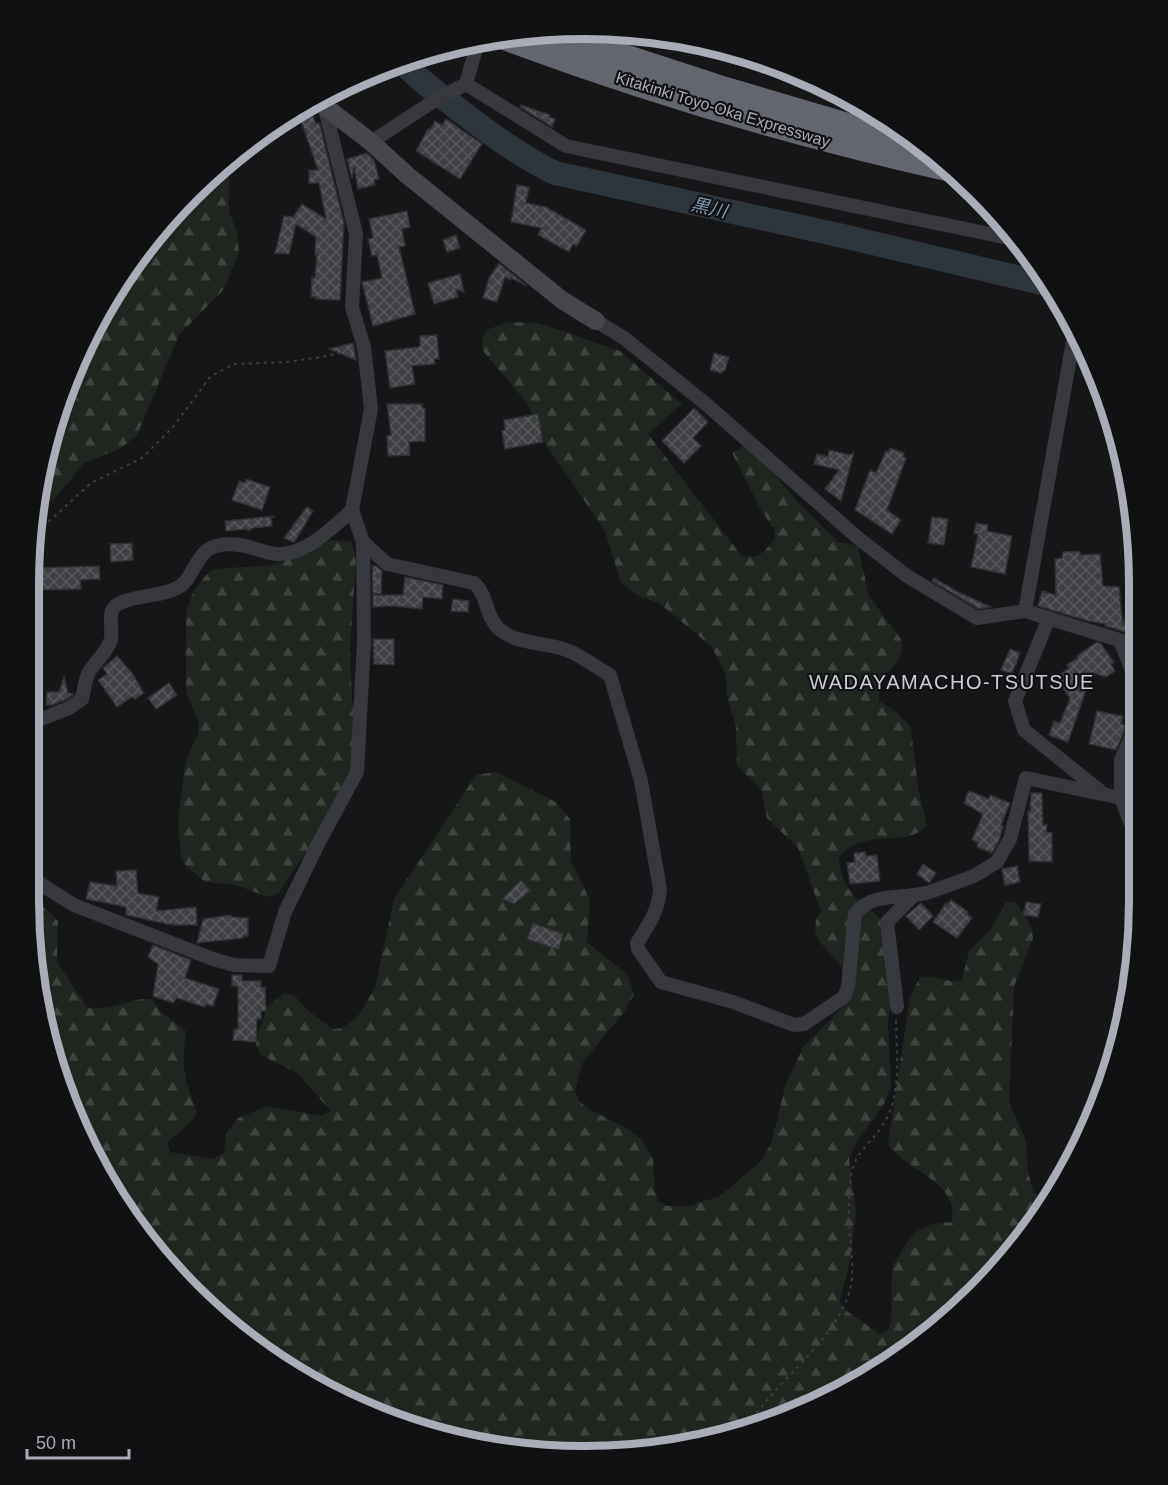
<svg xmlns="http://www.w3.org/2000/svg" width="1168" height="1485" font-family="Arial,'Noto Sans JP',sans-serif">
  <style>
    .forest { fill: url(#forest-firs) }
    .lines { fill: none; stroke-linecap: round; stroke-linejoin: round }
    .river { stroke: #2c353c; stroke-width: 24 }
    .building { fill: url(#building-cross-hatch); stroke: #303034; stroke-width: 1.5 }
    .path { stroke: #3d3f44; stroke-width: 2; stroke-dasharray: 3 4.5; stroke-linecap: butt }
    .street { stroke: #37383d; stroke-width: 14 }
    .secondary { stroke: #45474d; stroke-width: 18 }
    .highway { stroke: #63666e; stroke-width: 24 }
    .labels { text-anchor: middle; stroke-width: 4.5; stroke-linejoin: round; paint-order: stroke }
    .street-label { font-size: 16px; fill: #a8adb8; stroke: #111113 }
    .water-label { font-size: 18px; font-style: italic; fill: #7f9bb3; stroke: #111113 }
    .quarter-label { font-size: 20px; letter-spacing: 1.5px; fill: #c9ccd4; stroke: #111113 }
    .rim { fill: none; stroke: #a8adb8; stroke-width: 8 }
  </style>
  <defs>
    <pattern id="forest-firs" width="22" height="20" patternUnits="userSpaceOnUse" patternTransform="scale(1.5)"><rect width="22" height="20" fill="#1e261f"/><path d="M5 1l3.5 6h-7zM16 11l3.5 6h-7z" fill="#3c433d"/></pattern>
    <pattern id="building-cross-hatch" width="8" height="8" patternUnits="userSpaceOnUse" patternTransform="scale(1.5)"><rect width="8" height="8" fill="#404145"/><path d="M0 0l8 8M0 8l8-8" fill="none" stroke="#595a5e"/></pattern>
  </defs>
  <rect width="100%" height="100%" fill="#161618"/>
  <!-- forest -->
  <g class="forest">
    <polygon points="235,162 229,172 229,212 237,232 239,252 224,289 179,335 137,435 120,449 85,462 58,495 37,512 58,405 103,307 166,218"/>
    <path d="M 507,322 L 539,323 L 620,351 L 682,404 L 648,434 L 741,555 C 760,560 763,552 775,539 L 775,530 L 762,512 L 732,453 L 742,447 L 753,449 L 798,502 L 838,542 L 858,546 L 869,596 L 901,639 L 902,649 L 899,659 L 879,684 L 879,701 L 897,712 L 911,728 L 918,788 L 927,826 C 904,849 869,826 839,856 C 838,872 848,892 860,903 C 868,911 874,909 881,921 L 892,983 L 888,1025 L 891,1086 L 883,1106 L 859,1138 L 849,1158 L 856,1211 L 850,1261 L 840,1301 L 845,1310 L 880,1334 L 889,1329 C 894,1311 890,1291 892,1272 C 893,1264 898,1257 902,1251 C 916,1228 925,1223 952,1222 C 960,1181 905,1171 888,1144 L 910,996 L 920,978 C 938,973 943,984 962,980 L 969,951 L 991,929 L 1006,902 L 1016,902 L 1032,928 L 1033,938 L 1014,987 L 1009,1102 L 1026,1141 L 1028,1172 L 1034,1193 L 1043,1198 L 1055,1186 L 1025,1239 L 950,1319 L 861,1382 L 727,1438 L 584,1456 L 440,1437 L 306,1382 L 191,1294 L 103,1178 L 47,1044 L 29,893 L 58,921 L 57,962 L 87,1007 C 108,1013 130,997 152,999 L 160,1011 L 186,1031 C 181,1066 184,1079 197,1112 L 192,1121 L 168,1142 L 169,1152 L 212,1159 L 224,1153 L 226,1134 L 238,1118 L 267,1106 L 321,1116 L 331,1111 L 297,1073 L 261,1055 L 256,1046 L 257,1035 L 268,1006 L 284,993 L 294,995 L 307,1010 L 333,1029 L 343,1028 L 359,1015 L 375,988 L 394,899 L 476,775 L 496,772 L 556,802 L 570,819 L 571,861 L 590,900 L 587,942 L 627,974 L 634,994 L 624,1012 L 583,1062 L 575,1091 L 579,1101 L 588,1109 L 627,1128 L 643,1141 L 653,1159 L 655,1190 L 658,1201 L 667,1206 L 690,1206 L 720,1196 L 761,1161 L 771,1144 L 786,1083 L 804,1046 L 849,1001 L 846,971 L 818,940 L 815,930 L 816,920 L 821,911 L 798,848 L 767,818 L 761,789 L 737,766 L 736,727 L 727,696 L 726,675 L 712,647 L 659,603 L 639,596 L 621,582 L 604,529 L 548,448 L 526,402 L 483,351 L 482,340 L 487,330 Z"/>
    <polygon points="332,540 351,541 356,560 350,649 352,699 360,740 360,760 327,821 278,894 268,897 236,885 205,882 186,866 181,857 178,823 185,763 198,734 199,724 186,692 186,613 193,592 206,575 214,569 274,565"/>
  </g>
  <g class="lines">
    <!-- river -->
    <path class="river" d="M 401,60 C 416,78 435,91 454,106 C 485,130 518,155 555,173 L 843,236 L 1050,285"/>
  </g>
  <!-- building -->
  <g class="building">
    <polygon points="521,105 550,115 549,117 555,119 552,127 520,107"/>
    <polygon points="313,116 316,124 319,123 320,125 344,223 340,300 316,299 317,297 311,297 312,277 315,278 317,255 315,255 316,237 296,224 289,254 275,253 284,216 293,217 302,204 326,219 319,183 309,183 309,170 318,170 301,121"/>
    <polygon points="446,119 482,144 460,179 416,151 428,129 430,130 435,121 442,125"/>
    <polygon points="367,153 374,160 379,179 374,180 375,185 358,189 354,167 352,179 347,159"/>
    <polygon points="517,185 529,187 526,203 546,207 586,230 577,246 573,244 569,252 538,235 541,228 511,222"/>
    <polygon points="407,211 410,227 402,229 405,246 399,247 415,314 373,326 362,282 382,278 377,255 372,256 368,239 373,238 369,219"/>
    <polygon points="456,235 460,248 447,252 443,240"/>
    <polygon points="499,263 527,286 511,278 510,280 505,277 497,302 483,298 489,278"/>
    <polygon points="460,274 464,292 456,289 458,297 434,304 428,283"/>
    <polygon points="437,335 439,359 434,359 435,364 412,366 415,384 390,388 385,351 418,347 420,346 420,336"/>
    <polygon points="353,343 356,360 329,349"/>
    <polygon points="714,353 729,357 725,371 722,371 722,373 710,370"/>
    <polygon points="387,404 422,404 422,408 425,408 425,441 409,442 410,455 388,456 387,436 391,435"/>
    <polygon points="694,408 708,422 693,438 701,446 684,463 662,441"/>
    <polygon points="538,414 543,442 505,449 502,431 505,430 504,420"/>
    <polygon points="890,448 904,453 903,457 906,458 887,510 901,520 892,534 855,510 870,470 876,473 886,451 888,452"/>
    <polygon points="829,450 850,455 854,452 841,501 825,489 839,470 814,464 817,454 828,457"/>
    <polygon points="246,479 270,487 262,510 232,500 239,481 245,483"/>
    <polygon points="307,507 313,511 295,541 293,542 284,538"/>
    <polygon points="275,516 271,518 272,526 253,528 248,531 247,529 226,531 225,521"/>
    <polygon points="932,517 948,519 944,545 928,543"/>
    <polygon points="976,523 988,525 987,531 1012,536 1005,574 971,567 978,534 974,534"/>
    <polygon points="132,543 133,560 111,562 110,544"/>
    <polygon points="1080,551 1080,555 1100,554 1103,586 1119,587 1123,626 1135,581 1138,582 1139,636 1105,626 1106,624 1088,621 1038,606 1042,591 1056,595 1055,559 1062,558 1063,552"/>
    <polygon points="99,566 100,579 80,580 81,589 39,590 37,592 30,587 30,568"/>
    <polygon points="372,566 376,566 382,571 381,594 373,593"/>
    <polygon points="405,577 443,585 442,599 423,597 422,609 393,606 373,607 373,595 403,595"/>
    <polygon points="934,578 958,592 991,607 979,609 932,581"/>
    <polygon points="453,599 469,601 468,612 451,611"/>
    <polygon points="373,639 394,639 394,665 374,664"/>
    <polygon points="1097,642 1101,644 1114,662 1111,664 1115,671 1106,677 1092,673 1068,742 1049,735 1054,721 1060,723 1070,698 1056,677 1069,668 1067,665 1078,658 1077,656"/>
    <polygon points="1010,649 1020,653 1012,674 1001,670"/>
    <polygon points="117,656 132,673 144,693 135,699 132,697 117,707 98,680 107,674 103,668"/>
    <polygon points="64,677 68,693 74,694 65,700 52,705 46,705 47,692 59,692"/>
    <polygon points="169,683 177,695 156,709 148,698"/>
    <polygon points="1097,711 1123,716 1121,724 1125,725 1124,732 1116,750 1089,744"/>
    <polygon points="1139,742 1139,785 1130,787 1130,762"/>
    <polygon points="969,791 989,799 990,795 1010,803 1001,825 1003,826 999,841 992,853 977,847 978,843 972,840 983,814 964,803"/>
    <polygon points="1031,793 1042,793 1043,825 1047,825 1046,832 1052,833 1052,862 1029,861 1028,811 1030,812"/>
    <polygon points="865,852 866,856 877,855 880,881 850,884 847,863 855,862 854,853"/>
    <polygon points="923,864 936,873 929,883 917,874"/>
    <polygon points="1017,866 1020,882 1005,885 1002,869"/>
    <polygon points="136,870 138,893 159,897 156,911 196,907 197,925 173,925 173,924 167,924 126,915 126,907 86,899 90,882 117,886 116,871"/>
    <polygon points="521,880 530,891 514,904 502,899"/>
    <polygon points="951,900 968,912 967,914 972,918 957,938 933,922 946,903 947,905"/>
    <polygon points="1026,902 1041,904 1038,917 1023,915"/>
    <polygon points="921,903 933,916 919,930 906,916"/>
    <polygon points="231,915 232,917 248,918 248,936 243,936 243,938 197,943 203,919"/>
    <polygon points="533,923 563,934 559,950 527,939"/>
    <polygon points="153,945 191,960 185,978 219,989 213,1006 206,1004 205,1007 177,998 173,1003 153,996 158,964 148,957"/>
    <polygon points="232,975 242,975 242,981 261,981 261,987 265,987 266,1011 261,1011 261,1019 257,1019 256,1042 233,1040 234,1029 238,1029 238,986 232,986"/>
  </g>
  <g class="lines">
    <!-- path -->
    <g class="path">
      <polyline points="32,537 91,483 142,458 173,427 211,376 234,364 286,362 322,357 352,350"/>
      <path d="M 743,1431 C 751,1421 759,1409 768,1399 C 795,1367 843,1328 851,1285 C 854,1269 851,1251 850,1235 C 849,1216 848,1189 852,1171 C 856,1152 872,1142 882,1126 C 903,1096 896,1054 896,1019"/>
    </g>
    <!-- street -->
    <g class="street">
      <polyline points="466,84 566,146 1018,240"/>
      <polyline points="371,142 437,99 466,84 475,52"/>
      <polyline points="596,321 624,338 706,404 858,538 907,576 977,618 1025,611 1139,646"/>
      <path d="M 363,542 L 387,564 L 474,583 C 488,595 485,615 498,628 C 516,645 547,642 569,651 C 583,657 596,667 610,675 L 641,781 L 660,889 C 659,910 648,926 637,943 L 638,949 L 661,982 L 733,1002 L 794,1025 L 804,1024 L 844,997 L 848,987 L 855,914 C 869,895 892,898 914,895"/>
      <polyline points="1025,611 1075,330"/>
      <polyline points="1049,618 1015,701 1024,730 1100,791"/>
      <polyline points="1120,641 1139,688"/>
      <polyline points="1139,711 1135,729 1121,760 1121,798 1139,845"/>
      <path d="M 29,724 L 69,708 L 82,699 C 84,690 85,680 89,672 C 95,662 110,649 111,638 C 113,626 106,611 118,604 C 136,594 170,597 184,583 C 195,571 199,550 216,546 C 235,541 252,548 270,553 C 300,561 332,528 352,510"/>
      <polyline points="29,873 42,885 74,905 213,959 234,965 269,966 285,912 318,844 357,772 364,642 363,542 352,510 371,409 364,347 352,307 356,234 325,109"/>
      <polyline points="897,1007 887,922 914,895 927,893 974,876 997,862 1010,839 1026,778 1121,798"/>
    </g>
    <!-- secondary -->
    <polyline class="secondary" points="315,99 371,142 407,175 562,300 596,321"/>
    <!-- highway -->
    <g class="highway">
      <polyline points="550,32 719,87 926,148"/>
      <path d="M 499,36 C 646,91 798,136 951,170"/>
    </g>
  </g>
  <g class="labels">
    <!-- street labels -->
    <g class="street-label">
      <text transform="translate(723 109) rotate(17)" y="6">Kitakinki Toyo-Oka Expressway</text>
    </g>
    <!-- water labels -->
    <g class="water-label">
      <text transform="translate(709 208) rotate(13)" y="6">黒川</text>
    </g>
    <!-- quarter labels -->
    <g class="quarter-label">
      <text x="952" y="689">WADAYAMACHO-TSUTSUE</text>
    </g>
  </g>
  <!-- crop -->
  <path d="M0 0H1168V1485H0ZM584 39H584A545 545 0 0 1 1129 584V901A545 545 0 0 1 584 1446H584A545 545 0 0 1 39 901V584A545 545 0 0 1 584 39Z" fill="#111113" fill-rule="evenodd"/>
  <path class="rim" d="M584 39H584A545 545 0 0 1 1129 584V901A545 545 0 0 1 584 1446H584A545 545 0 0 1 39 901V584A545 545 0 0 1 584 39Z"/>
  <!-- scale -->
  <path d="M27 1449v9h102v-9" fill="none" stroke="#a8adb8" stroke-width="3"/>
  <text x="36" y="1449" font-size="18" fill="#a8adb8" stroke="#111113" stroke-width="4.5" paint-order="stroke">50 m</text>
</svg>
